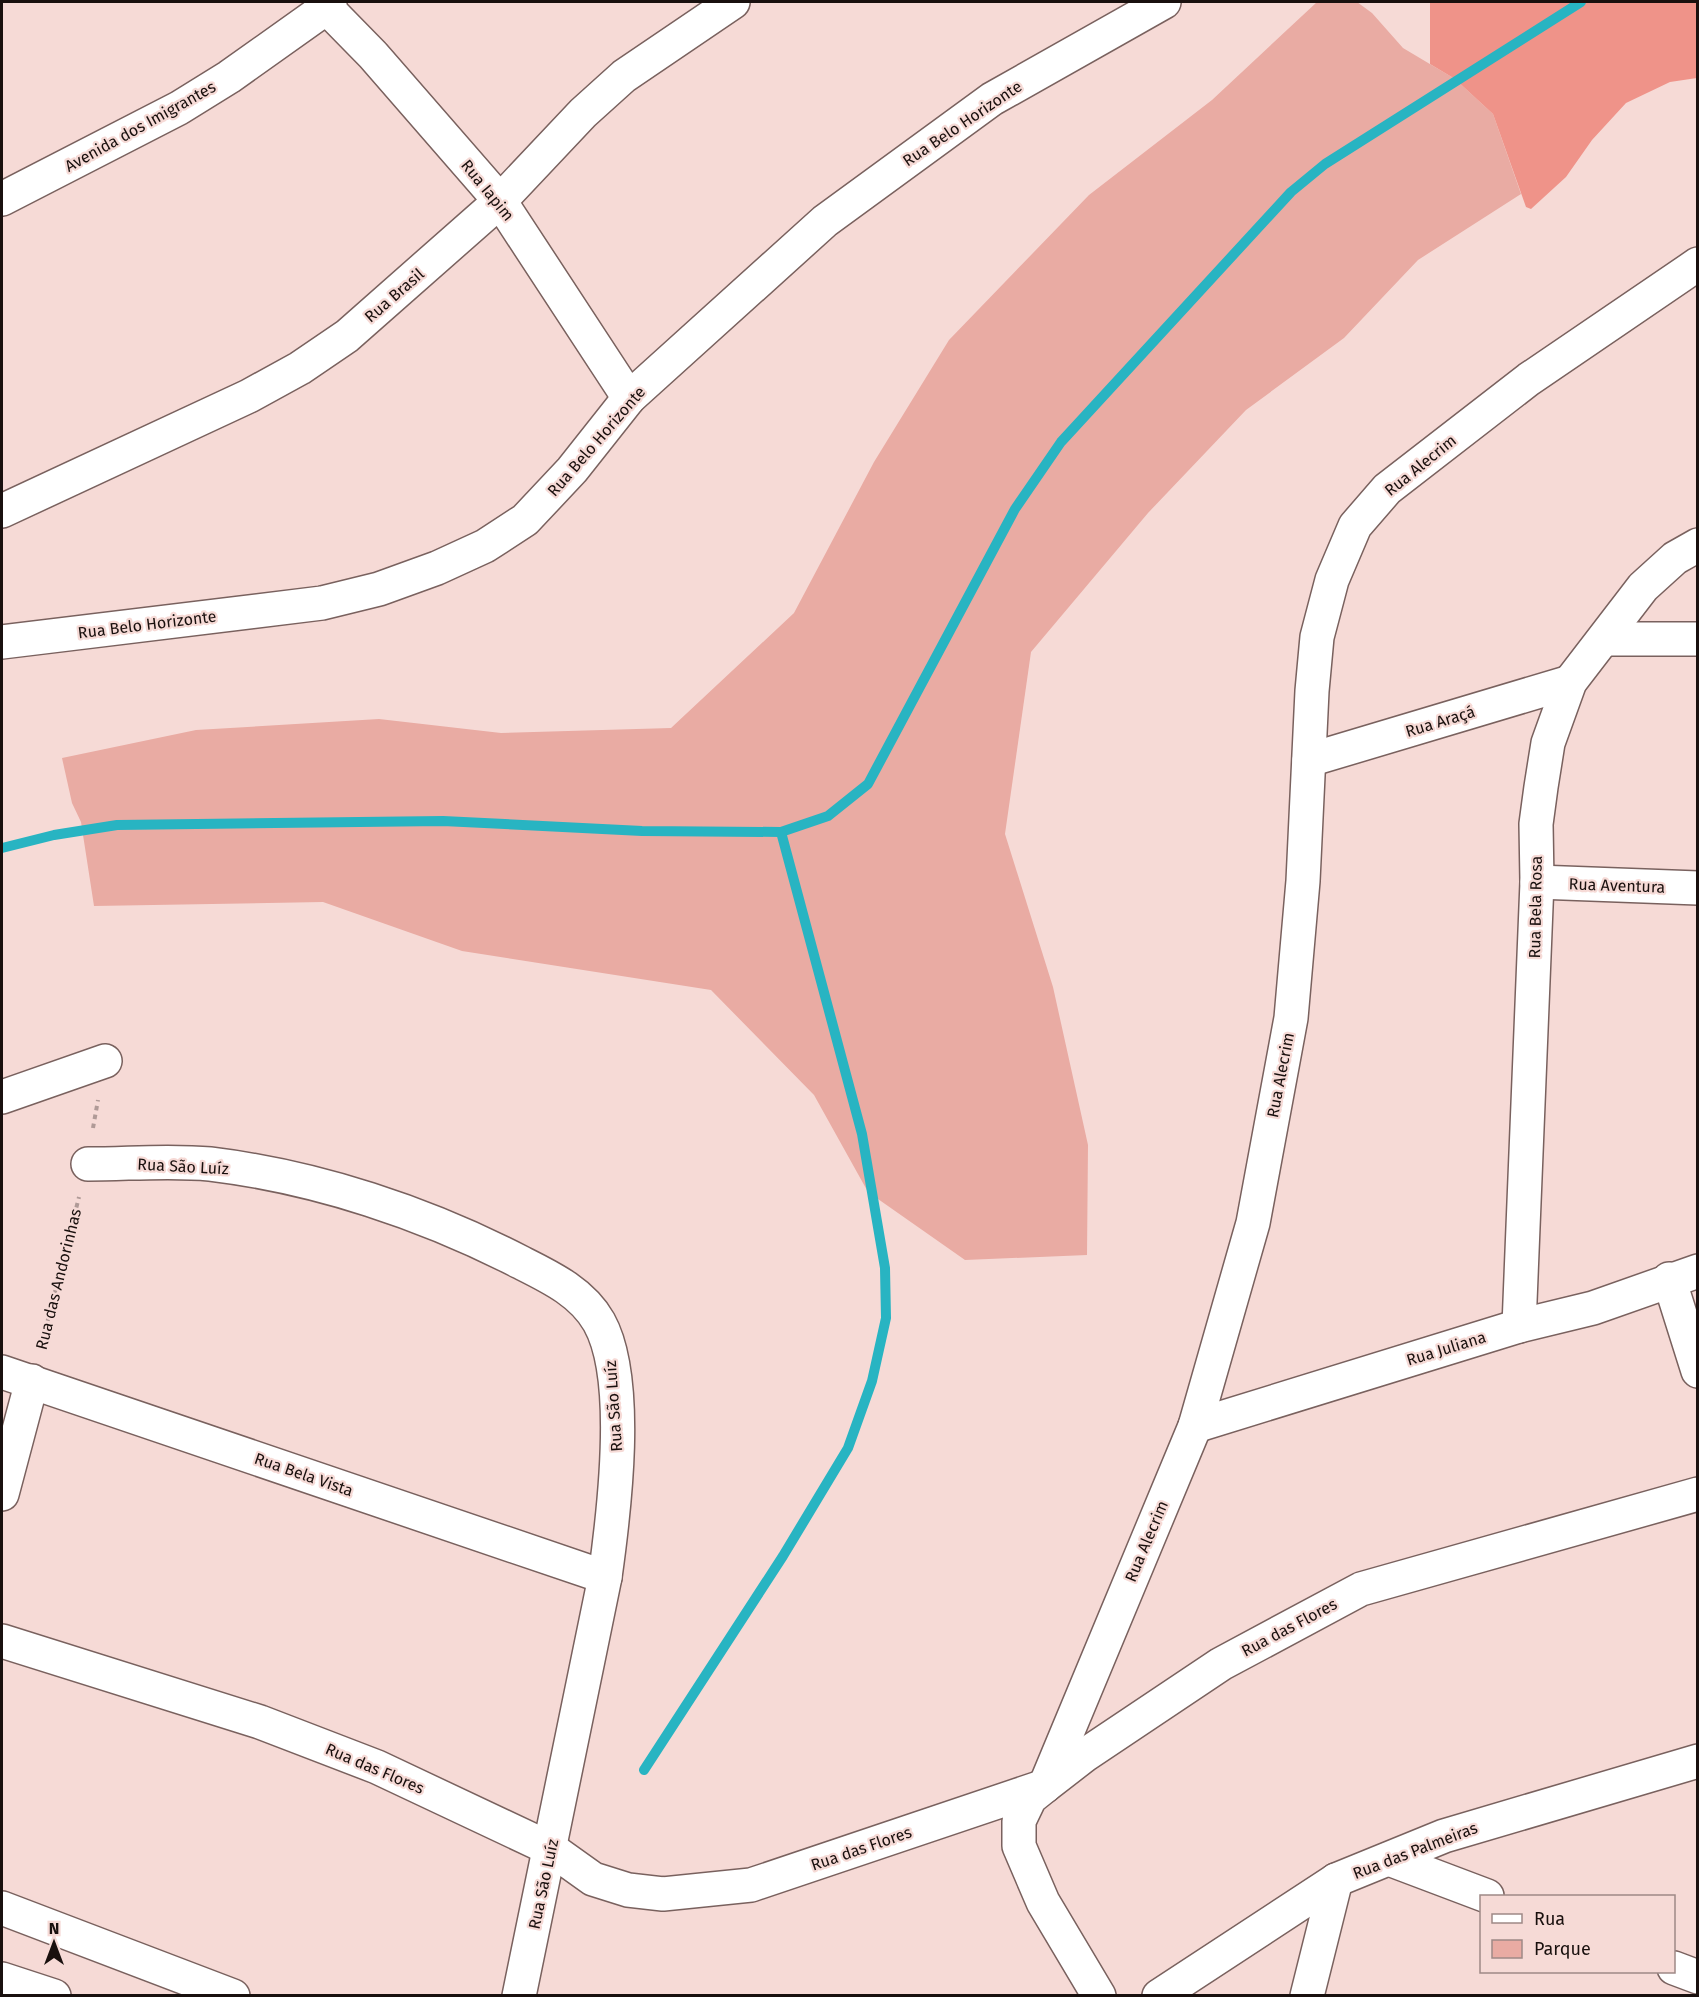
<svg xmlns="http://www.w3.org/2000/svg" width="1699" height="1997" font-family="'Fira Sans',sans-serif">
  <style>
    .green { fill: #e9aba3 }
    .forest { fill: #ef9389 }
    .lines { fill: none; stroke-linecap: round; stroke-linejoin: round }
    .stream { stroke: #28b4c2; stroke-width: 10 }
    .minor-casing { stroke: #79615e; stroke-width: 36 }
    .path { stroke: #b09a97; stroke-width: 4; stroke-dasharray: 4.5 4.5; stroke-linecap: butt }
    .minor { stroke: #fff; stroke-width: 33 }
    .labels { text-anchor: middle; stroke-width: 4.5; stroke-linejoin: round; paint-order: stroke }
    .street-label { font-size: 16px; fill: #19100e; stroke: #f6dad6 }
  </style>
  <rect width="100%" height="100%" fill="#f6dad6"/>
  <!-- green -->
  <polygon class="green" points="1317,2 1357,2 1372,13 1403,48 1455,79 1493,114 1521,194 1418,260 1344,338 1246,410 1148,513 1031,652 1005,834 1053,987 1088,1145 1087,1255 965,1260 868,1192 814,1095 711,990 462,951 323,902 94,906 81,822 72,803 62,758 196,730 379,719 501,733 671,728 794,613 874,462 949,340 1089,195 1212,100"/>
  <!-- forest -->
  <polygon class="forest" points="1430,2 1697,2 1697,78 1670,82 1626,103 1592,140 1566,177 1531,209 1526,207 1493,114 1455,79 1430,64"/>
  <g class="lines">
    <!-- stream -->
    <g class="stream">
      <polyline points="2,848 54,835 117,825 443,821 642,831 781,832 828,816 868,784 1015,509 1061,442 1291,192 1325,164 1581,2"/>
      <polyline points="644,1770 783,1556 848,1448 872,1381 886,1318 885,1268 862,1134 781,832"/>
    </g>
    <defs>
      <g id="minor">
        <polyline points="321,2 373,55 500,201 629,398"/>
        <polyline points="2,199 179,108 229,77 326,8 330,2"/>
        <polyline points="2,511 249,396 300,368 347,336 500,201 583,113 624,76 733,2"/>
        <polyline points="1605,639 1698,639"/>
        <polyline points="2,642 322,603 379,589 437,568 485,546 525,520 572,470 629,398 825,221 992,99 1164,2"/>
        <polyline points="1309,760 1570,682"/>
        <polyline points="1537,882 1698,888"/>
        <polyline points="2,1097 105,1061"/>
        <path d="M 88,1164 C 128,1164 170,1160 210,1164 C 317,1177 425,1213 520,1262 C 550,1277 582,1292 599,1322 C 631,1379 614,1513 605,1577 L 519,1996"/>
        <polyline points="1669,1279 1698,1371"/>
        <polyline points="1519,1326 1537,882 1536,824 1541,787 1548,743 1570,682 1643,587 1675,558 1698,545"/>
        <polyline points="2,1372 605,1577"/>
        <polyline points="1195,1426 1519,1326 1593,1308 1698,1271"/>
        <polyline points="2,1494 32,1381"/>
        <polyline points="2,1641 260,1722 377,1767 551,1849 593,1879 628,1890 663,1894 751,1885 1045,1786 1085,1755 1221,1664 1361,1589 1698,1494"/>
        <polyline points="1389,1859 1487,1896"/>
        <polyline points="2,1908 233,1996"/>
        <polyline points="1674,1968 1698,1977"/>
        <polyline points="2,1979 54,1996"/>
        <polyline points="1099,1996 1043,1902 1019,1846 1019,1821 1030,1798 1045,1786 1195,1426 1253,1223 1291,1018 1303,881 1312,691 1317,637 1332,580 1355,526 1387,489 1529,379 1698,264"/>
        <polyline points="1159,1996 1336,1880 1444,1836 1698,1761"/>
        <polyline points="1307,1996 1336,1880"/>
      </g>
    </defs>
    <!-- minor casing -->
    <use href="#minor" class="minor-casing"/>
    <!-- path -->
    <g class="path">
      <polyline points="93,1128 98,1100"/>
      <polyline points="41,1347 79,1197"/>
    </g>
    <!-- minor -->
    <use href="#minor" class="minor"/>
  </g>
  <g class="labels">
    <!-- street labels -->
    <g class="street-label">
      <text transform="translate(962 123) rotate(-34)" y="6">Rua Belo Horizonte</text>
      <text transform="translate(140 126) rotate(-29)" y="6">Avenida dos Imigrantes</text>
      <text transform="translate(488 190) rotate(51)" y="6">Rua Iapim</text>
      <text transform="translate(394 295) rotate(-41)" y="6">Rua Brasil</text>
      <text transform="translate(596 441) rotate(-49)" y="6">Rua Belo Horizonte</text>
      <text transform="translate(1420 465) rotate(-39)" y="6">Rua Alecrim</text>
      <text transform="translate(147 624) rotate(-7)" y="6">Rua Belo Horizonte</text>
      <text transform="translate(1440 721) rotate(-17)" y="6">Rua Araçá</text>
      <text transform="translate(1617 885) rotate(2)" y="6">Rua Aventura</text>
      <text transform="translate(1535 907) rotate(-89)" y="6">Rua Bela Rosa</text>
      <text transform="translate(1280 1075) rotate(-79)" y="6">Rua Alecrim</text>
      <text transform="translate(183 1166) rotate(3)" y="6">Rua São Luíz</text>
      <text transform="translate(58 1279) rotate(-76)" y="6">Rua das Andorinhas</text>
      <text transform="translate(1446 1348) rotate(-17)" y="6">Rua Juliana</text>
      <text transform="translate(613 1406) rotate(-94)" y="6">Rua São Luíz</text>
      <text transform="translate(304 1474) rotate(19)" y="6">Rua Bela Vista</text>
      <text transform="translate(1146 1541) rotate(-67)" y="6">Rua Alecrim</text>
      <text transform="translate(1289 1627) rotate(-28)" y="6">Rua das Flores</text>
      <text transform="translate(375 1768) rotate(23)" y="6">Rua das Flores</text>
      <text transform="translate(861 1848) rotate(-19)" y="6">Rua das Flores</text>
      <text transform="translate(1415 1850) rotate(-21)" y="6">Rua das Palmeiras</text>
      <text transform="translate(543 1884) rotate(-78)" y="6">Rua São Luíz</text>
    </g>
  </g>
  <!-- border -->
  <rect width="1699" height="1997" fill="none" stroke="#19100e" stroke-width="6"/>
  <!-- legend -->
  <rect x="1480" y="1895" width="195" height="78" fill="#f6dad6" stroke="#9e8986" stroke-width="1.5"/>
  <rect x="1492" y="1914" width="30" height="9" fill="#ffffff" stroke="#9e8986" stroke-width="1.5"/>
  <text x="1534" y="1925" font-size="18" fill="#19100e">Rua</text>
  <rect x="1492" y="1940" width="30" height="18" fill="#e9aba3" stroke="#9e8986" stroke-width="1.5"/>
  <text x="1534" y="1955" font-size="18" fill="#19100e">Parque</text>
  <!-- north arrow -->
  <g transform="translate(54 1943)" stroke="#f6dad6" stroke-width="4.5" paint-order="stroke">
  <path d="M0-4.5L10 22L0 15L-10 22Z" fill="#19100e"/>
  <text y="-9" font-size="16" font-weight="bold" text-anchor="middle" fill="#19100e">N</text>
  </g>
</svg>
